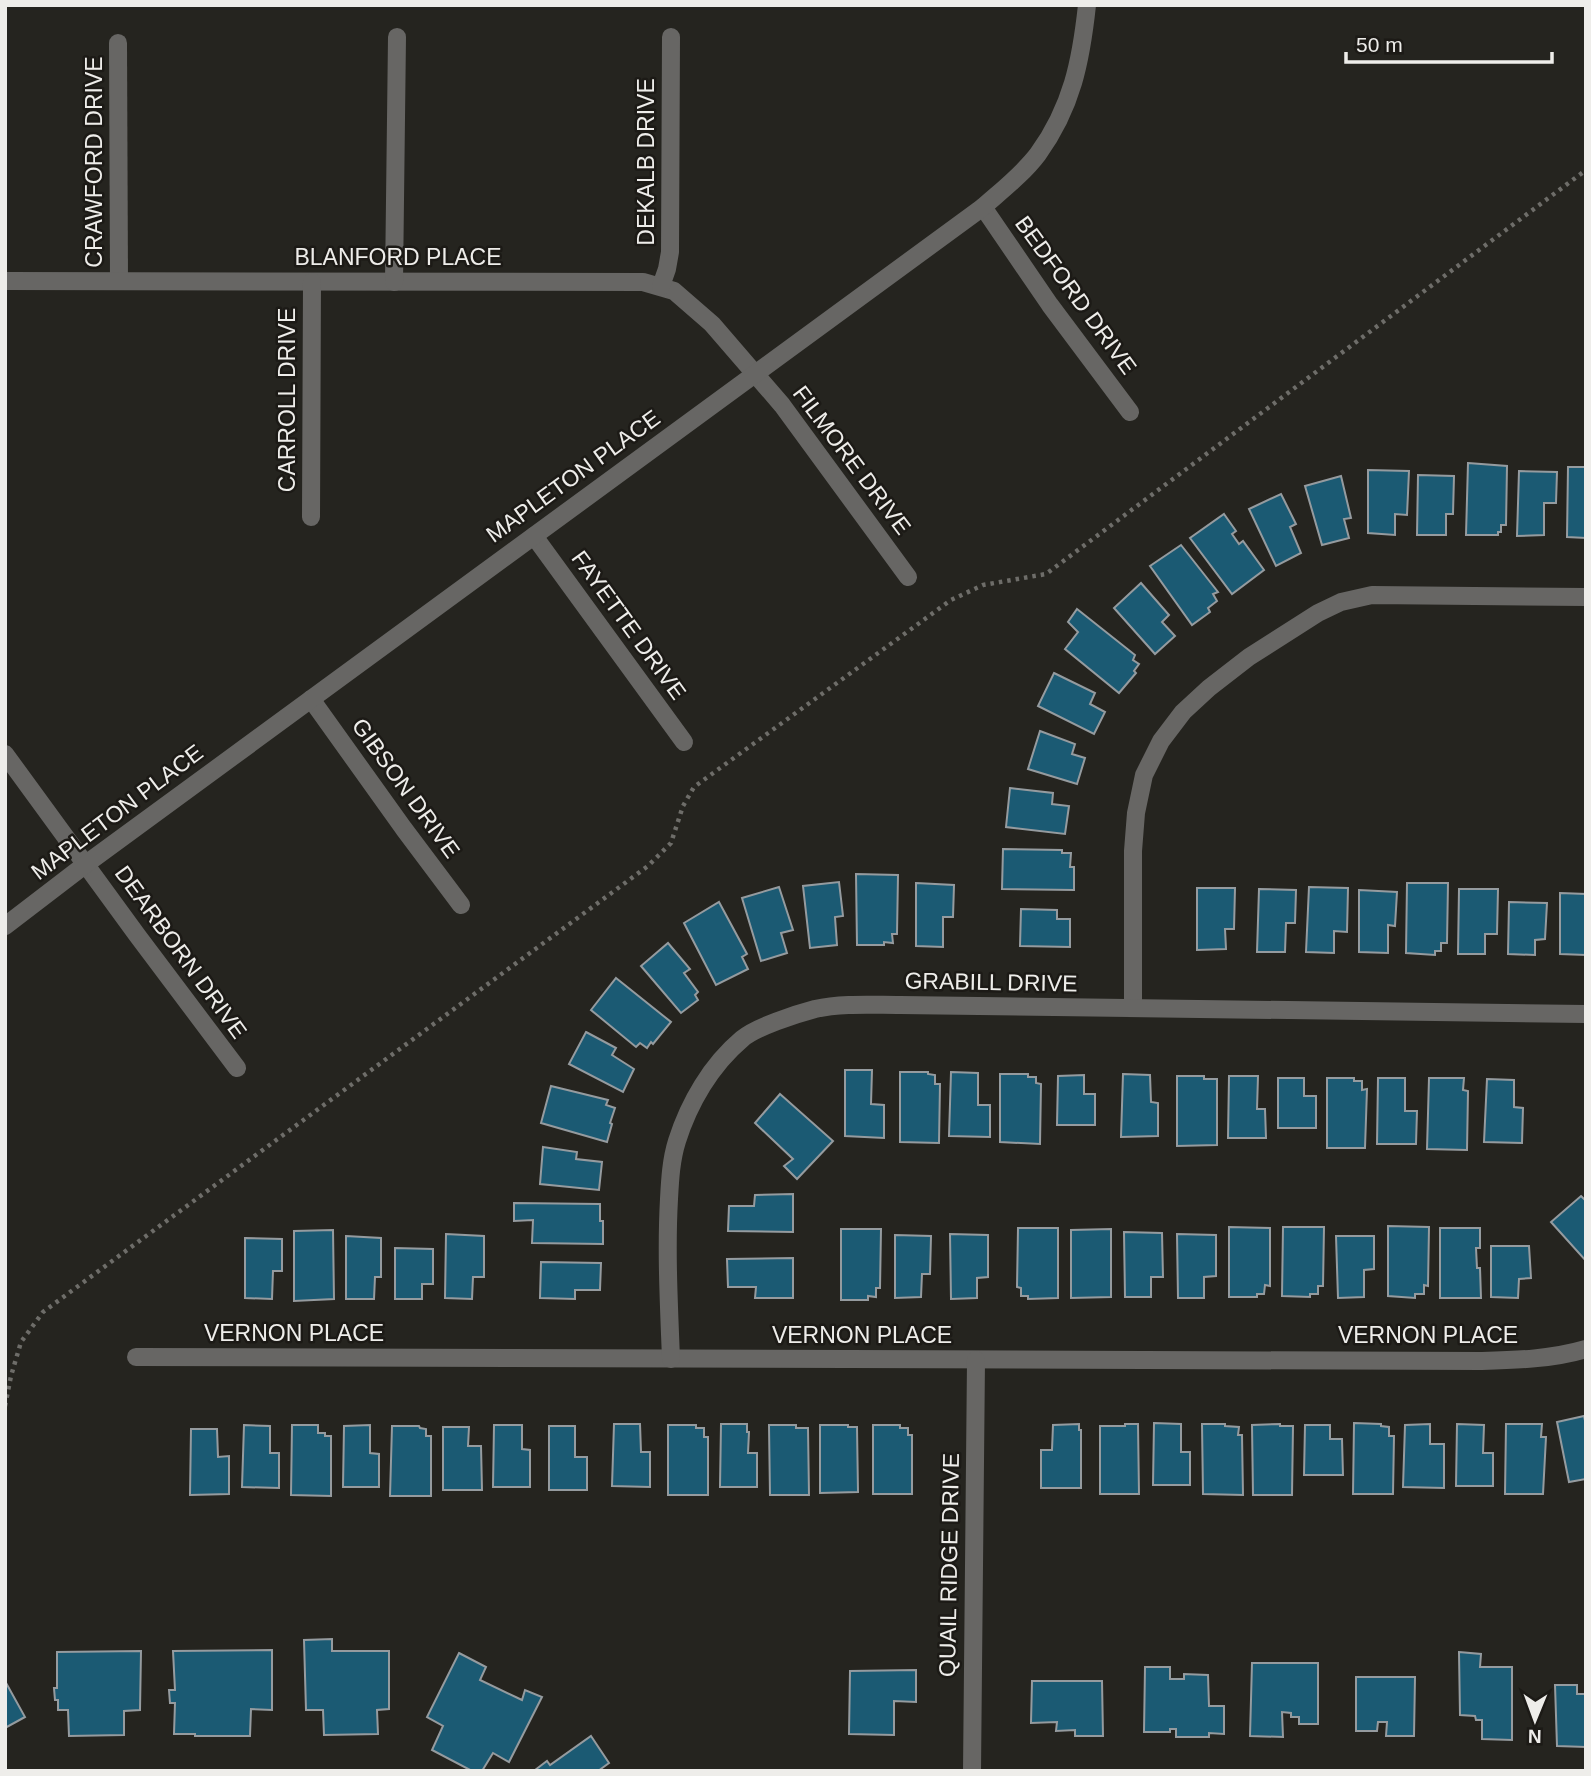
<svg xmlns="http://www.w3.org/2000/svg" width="1591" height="1776" font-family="Helvetica,sans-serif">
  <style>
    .building { fill: #1b5a73; stroke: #959b9f; stroke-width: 2 }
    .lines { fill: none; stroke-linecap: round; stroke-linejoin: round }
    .path { stroke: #6e6d69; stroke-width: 4.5; stroke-dasharray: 3.5 5; stroke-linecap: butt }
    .minor { stroke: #676664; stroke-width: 18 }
    .labels { text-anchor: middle; stroke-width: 5; stroke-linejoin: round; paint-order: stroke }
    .street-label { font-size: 23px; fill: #eeedea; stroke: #1c1a16 }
  </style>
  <rect width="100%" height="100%" fill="#25241f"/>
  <!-- building -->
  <g class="building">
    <polygon points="1468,463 1507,466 1506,525 1501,525 1501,532 1498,532 1498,535 1466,535"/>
    <polygon points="1568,467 1586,467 1586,538 1567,537"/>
    <polygon points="1368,470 1409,471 1407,515 1395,514 1395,535 1368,533"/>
    <polygon points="1519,471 1557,472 1556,503 1544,503 1544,535 1517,536"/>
    <polygon points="1418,475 1454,476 1453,514 1446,514 1446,535 1417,535"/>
    <polygon points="1341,476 1351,518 1344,519 1349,538 1322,545 1305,486"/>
    <polygon points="1281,494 1296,524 1290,527 1301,553 1276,566 1249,509"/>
    <polygon points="1224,514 1236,531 1232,534 1239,544 1243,541 1264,570 1232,594 1190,538"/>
    <polygon points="1181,545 1218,592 1213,594 1217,601 1208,608 1210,612 1192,625 1150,566"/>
    <polygon points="1141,583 1169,615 1162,622 1175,636 1155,654 1114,608"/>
    <polygon points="1077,609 1135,655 1133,660 1139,664 1134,671 1136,673 1119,693 1065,649 1078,632 1068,622"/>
    <polygon points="1054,673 1095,693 1090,704 1105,712 1094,734 1038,706"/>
    <polygon points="1040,731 1075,744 1072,754 1085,758 1077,784 1028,769"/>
    <polygon points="1010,788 1053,793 1052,804 1069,806 1065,834 1006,827"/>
    <polygon points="1003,849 1062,850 1062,853 1071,853 1070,867 1074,867 1074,890 1002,889"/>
    <polygon points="856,874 898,875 897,934 892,934 893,943 884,942 884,945 857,945"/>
    <polygon points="839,882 843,916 835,917 837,945 810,948 803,886"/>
    <polygon points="916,883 954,885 953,917 943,917 943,947 916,946"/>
    <polygon points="1407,883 1448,883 1447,943 1441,943 1441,951 1435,951 1435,955 1406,953"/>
    <polygon points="779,887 793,930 781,933 787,953 761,961 742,898"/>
    <polygon points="1309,887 1348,888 1347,932 1334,931 1334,953 1306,952"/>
    <polygon points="1197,888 1235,888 1234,929 1225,929 1226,949 1197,950"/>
    <polygon points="1259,889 1296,890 1295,923 1286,923 1285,952 1257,952"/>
    <polygon points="1459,889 1498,889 1497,934 1485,934 1485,954 1458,954"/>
    <polygon points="1359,890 1397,892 1395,926 1388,925 1388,953 1359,952"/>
    <polygon points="1560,893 1586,894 1586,955 1560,954"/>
    <polygon points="719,902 747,954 742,957 748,969 716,985 684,923"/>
    <polygon points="1509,902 1547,903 1545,939 1535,940 1535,955 1508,954"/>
    <polygon points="1021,909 1057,910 1057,919 1070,919 1070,947 1020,946"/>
    <polygon points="668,943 690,969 684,973 698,992 695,995 698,1000 681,1013 641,966"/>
    <polygon points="616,978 671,1022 653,1044 651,1042 647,1048 640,1043 636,1047 591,1010"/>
    <polygon points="586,1032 616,1048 612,1055 634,1069 623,1092 569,1064"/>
    <polygon points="845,1070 872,1070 871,1104 884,1105 884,1138 845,1136"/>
    <polygon points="900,1072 928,1072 928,1074 935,1075 935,1084 940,1084 939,1143 900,1142"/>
    <polygon points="951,1072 978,1073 978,1105 990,1105 990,1137 949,1136"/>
    <polygon points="1000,1074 1028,1074 1028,1077 1036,1077 1036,1083 1041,1084 1040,1144 1000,1142"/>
    <polygon points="1123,1074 1150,1075 1151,1102 1158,1103 1158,1136 1121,1137"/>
    <polygon points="1084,1075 1084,1094 1095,1094 1095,1125 1057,1125 1058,1076"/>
    <polygon points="1177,1076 1204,1076 1204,1079 1217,1079 1217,1145 1177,1146"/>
    <polygon points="1229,1076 1258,1076 1257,1109 1265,1109 1266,1138 1228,1138"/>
    <polygon points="1278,1078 1304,1078 1304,1096 1316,1096 1316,1128 1278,1128"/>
    <polygon points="1327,1078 1354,1078 1354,1081 1362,1081 1362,1090 1367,1089 1365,1148 1327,1148"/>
    <polygon points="1378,1078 1405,1078 1405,1111 1417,1111 1416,1144 1377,1144"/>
    <polygon points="1429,1078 1464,1078 1463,1090 1468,1091 1467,1150 1427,1149"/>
    <polygon points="1487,1079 1514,1080 1514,1107 1523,1108 1522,1143 1484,1142"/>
    <polygon points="551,1086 608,1100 606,1105 615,1108 610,1123 612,1124 607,1142 541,1123"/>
    <polygon points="780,1094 833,1141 797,1179 784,1166 793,1159 755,1123"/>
    <polygon points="543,1147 577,1152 576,1159 602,1162 599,1190 540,1184"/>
    <polygon points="793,1194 793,1232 728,1231 729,1206 754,1206 755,1195"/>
    <polygon points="1581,1196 1586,1201 1586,1261 1551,1222"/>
    <polygon points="514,1203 600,1204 600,1221 603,1221 603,1244 532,1243 533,1220 514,1221"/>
    <polygon points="1388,1226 1429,1227 1428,1286 1424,1285 1424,1294 1415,1294 1415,1298 1388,1296"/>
    <polygon points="1229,1227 1270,1228 1270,1286 1265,1285 1264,1294 1257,1294 1257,1297 1229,1297"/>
    <polygon points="1283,1227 1324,1227 1323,1286 1318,1286 1318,1294 1310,1294 1310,1297 1282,1296"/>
    <polygon points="1018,1228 1058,1228 1058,1298 1028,1299 1028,1296 1021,1296 1021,1288 1017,1287"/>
    <polygon points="1440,1228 1480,1228 1480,1248 1476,1248 1477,1268 1480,1268 1481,1298 1440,1298"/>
    <polygon points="841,1229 881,1229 880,1288 876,1288 876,1297 868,1296 868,1300 841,1300"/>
    <polygon points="1111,1229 1111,1297 1071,1298 1071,1230"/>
    <polygon points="333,1230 334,1299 294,1301 294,1231"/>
    <polygon points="1124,1232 1162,1233 1163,1277 1151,1277 1151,1297 1125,1297"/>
    <polygon points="446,1234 484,1236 484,1277 473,1277 472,1299 445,1298"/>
    <polygon points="950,1234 988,1235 988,1277 977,1278 977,1298 951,1299"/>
    <polygon points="1177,1234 1216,1235 1216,1276 1204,1277 1204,1298 1178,1298"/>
    <polygon points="895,1235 931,1236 930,1274 922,1274 921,1297 895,1298"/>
    <polygon points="346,1236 381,1238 381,1277 375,1277 374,1299 346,1299"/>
    <polygon points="1336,1236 1374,1236 1374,1269 1364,1270 1364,1297 1338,1298"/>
    <polygon points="245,1238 282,1239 282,1271 273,1271 272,1299 245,1298"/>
    <polygon points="1491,1246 1529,1246 1531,1278 1519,1279 1518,1298 1491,1297"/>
    <polygon points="395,1248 433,1249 433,1284 422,1284 422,1299 395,1299"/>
    <polygon points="793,1258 793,1298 755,1298 756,1287 728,1287 727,1259"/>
    <polygon points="541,1262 601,1263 600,1290 575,1290 575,1299 540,1298"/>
    <polygon points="1584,1416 1586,1425 1586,1479 1569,1482 1557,1422"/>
    <polygon points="1154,1423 1181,1424 1181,1452 1190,1452 1190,1485 1153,1485"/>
    <polygon points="1354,1423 1381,1424 1381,1426 1389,1427 1389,1436 1394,1436 1393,1494 1353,1494"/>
    <polygon points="614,1424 640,1424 641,1452 650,1452 650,1487 612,1486"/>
    <polygon points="721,1424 747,1424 747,1432 749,1432 748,1453 757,1453 757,1487 720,1487"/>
    <polygon points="1079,1424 1079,1430 1081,1430 1081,1488 1041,1488 1041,1450 1052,1450 1053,1425"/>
    <polygon points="1125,1424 1138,1424 1139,1494 1100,1494 1100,1426 1125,1426"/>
    <polygon points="1202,1424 1225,1424 1225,1426 1239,1427 1238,1435 1242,1435 1243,1495 1203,1494"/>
    <polygon points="1280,1424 1280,1426 1293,1426 1292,1495 1253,1495 1252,1425"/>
    <polygon points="1430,1424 1430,1444 1444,1444 1444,1488 1403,1487 1405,1425"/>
    <polygon points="1457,1424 1484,1425 1483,1453 1493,1453 1493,1486 1456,1486"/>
    <polygon points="1506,1424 1542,1424 1541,1437 1546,1437 1543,1494 1505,1494"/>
    <polygon points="244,1425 270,1426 270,1453 279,1453 279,1488 242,1487"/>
    <polygon points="292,1425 318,1425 318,1433 325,1433 325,1436 331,1436 331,1496 291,1495"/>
    <polygon points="370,1425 370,1453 379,1454 379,1487 343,1487 344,1426"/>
    <polygon points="494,1425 522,1425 522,1449 530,1450 530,1487 493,1487"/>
    <polygon points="668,1425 696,1425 696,1428 704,1428 704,1437 708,1437 708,1495 668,1495"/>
    <polygon points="769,1425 796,1425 796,1428 808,1428 809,1495 770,1495"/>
    <polygon points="820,1425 848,1425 848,1427 857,1427 858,1492 820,1493"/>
    <polygon points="873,1425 900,1425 900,1428 908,1428 908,1435 912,1435 912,1494 873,1494"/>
    <polygon points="1305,1425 1330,1425 1330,1439 1342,1439 1343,1475 1304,1475"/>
    <polygon points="392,1426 419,1426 420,1428 426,1429 426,1436 431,1436 431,1496 390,1496"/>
    <polygon points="549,1426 575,1426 575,1457 587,1457 587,1490 549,1490"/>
    <polygon points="443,1427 469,1427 468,1446 481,1446 482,1490 443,1490"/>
    <polygon points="191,1429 217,1429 218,1457 229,1456 229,1494 190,1495"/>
    <polygon points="332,1639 332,1651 389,1651 389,1709 377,1710 378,1734 324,1735 323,1710 306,1710 304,1640"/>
    <polygon points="272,1650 272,1710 251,1709 250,1736 195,1736 195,1734 174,1734 175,1703 170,1703 169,1690 175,1690 173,1651"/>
    <polygon points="141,1651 140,1710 124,1711 124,1735 69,1736 68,1710 58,1710 58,1700 55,1700 54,1688 57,1688 57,1652"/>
    <polygon points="1459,1652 1481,1654 1480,1667 1512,1667 1512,1740 1482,1739 1482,1720 1476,1720 1475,1716 1460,1715"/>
    <polygon points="459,1653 486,1667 480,1680 522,1700 525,1690 542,1697 509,1762 493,1753 482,1771 472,1771 432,1750 443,1726 427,1717"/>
    <polygon points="1252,1663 1318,1663 1318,1724 1299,1724 1299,1717 1291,1717 1291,1713 1282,1712 1283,1737 1250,1736"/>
    <polygon points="1145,1667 1170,1667 1170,1679 1184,1679 1184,1674 1208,1675 1209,1706 1224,1706 1224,1734 1209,1733 1209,1737 1176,1737 1176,1729 1170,1729 1170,1732 1144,1732"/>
    <polygon points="916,1670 916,1702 894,1701 894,1735 849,1734 850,1671"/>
    <polygon points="1356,1677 1415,1677 1414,1736 1386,1736 1387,1722 1378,1722 1377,1731 1356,1731"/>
    <polygon points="5,1681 25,1717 5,1728"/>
    <polygon points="1032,1681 1102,1681 1103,1736 1075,1736 1075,1730 1056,1731 1057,1722 1031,1723"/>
    <polygon points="1555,1685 1577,1685 1577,1694 1586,1694 1586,1747 1557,1746"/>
    <polygon points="591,1736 609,1763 598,1771 536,1771 535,1770 547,1761 550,1765"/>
  </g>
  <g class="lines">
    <!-- path -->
    <polyline class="path" points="5,1406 11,1376 21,1342 43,1312 648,866 671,843 683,806 694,787 951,600 983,585 1046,574 1586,170"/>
    <!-- minor -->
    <g class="minor">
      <polyline points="118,43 119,280"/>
      <polyline points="983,207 1050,305 1130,412"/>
      <polyline points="5,281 643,282 674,291 712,324 782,405 908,577"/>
      <polyline points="394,282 397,37"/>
      <polyline points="661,286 667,269 670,252 671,37"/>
      <polyline points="311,517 312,282"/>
      <polyline points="534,536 684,742"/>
      <polyline points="311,699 404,829 461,905"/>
      <polyline points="5,754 137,935 237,1068"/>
      <path d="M 5,926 L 86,864 L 983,207 C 1001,191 1023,174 1038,154 C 1072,107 1081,61 1087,5"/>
      <polyline points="1133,1008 1133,851 1136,813 1144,775 1161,741 1183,712 1209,688 1249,657 1318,613 1341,602 1372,595 1586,597"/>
      <path d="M 136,1357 L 1482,1361 C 1517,1360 1552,1359 1586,1349"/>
      <path d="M 671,1359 C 669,1306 666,1252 669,1199 C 670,1180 671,1160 677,1141 C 689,1103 711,1065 742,1039 C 756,1027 796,1014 815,1009 C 842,1003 872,1005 900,1005 L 1586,1014"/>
      <polyline points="972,1771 976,1360"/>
    </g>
  </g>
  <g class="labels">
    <!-- street labels -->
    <g class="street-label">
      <text transform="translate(94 162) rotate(-90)" y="8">CRAWFORD DRIVE</text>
      <text transform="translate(646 162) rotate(-90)" y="8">DEKALB DRIVE</text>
      <text x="398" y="265">BLANFORD PLACE</text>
      <text transform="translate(1076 295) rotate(54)" y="8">BEDFORD DRIVE</text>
      <text transform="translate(287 400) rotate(-90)" y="8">CARROLL DRIVE</text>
      <text transform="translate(852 460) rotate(53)" y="8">FILMORE DRIVE</text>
      <text transform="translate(573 476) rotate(-36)" y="8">MAPLETON PLACE</text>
      <text transform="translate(629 625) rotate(54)" y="8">FAYETTE DRIVE</text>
      <text transform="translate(406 788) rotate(54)" y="8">GIBSON DRIVE</text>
      <text transform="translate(117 812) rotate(-37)" y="8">MAPLETON PLACE</text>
      <text transform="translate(181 952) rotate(54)" y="8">DEARBORN DRIVE</text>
      <text transform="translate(991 982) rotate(1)" y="8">GRABILL DRIVE</text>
      <text x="294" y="1341">VERNON PLACE</text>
      <text x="862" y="1343">VERNON PLACE</text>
      <text x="1428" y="1343">VERNON PLACE</text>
      <text transform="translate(949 1565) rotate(-89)" y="8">QUAIL RIDGE DRIVE</text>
    </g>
  </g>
  <!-- border -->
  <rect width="1591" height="1776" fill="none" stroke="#eeedea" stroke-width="14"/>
  <!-- north arrow -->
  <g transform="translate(1535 1720) rotate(181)" stroke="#1c1a16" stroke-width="5" paint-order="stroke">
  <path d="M0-5L12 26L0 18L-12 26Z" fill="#eeedea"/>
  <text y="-10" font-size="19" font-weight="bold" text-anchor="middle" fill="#eeedea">N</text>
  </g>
  <!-- scale -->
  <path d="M1346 52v10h206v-10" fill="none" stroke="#eeedea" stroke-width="3.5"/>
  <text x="1356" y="52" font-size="21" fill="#eeedea" stroke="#1c1a16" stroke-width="5" paint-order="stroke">50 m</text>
</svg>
